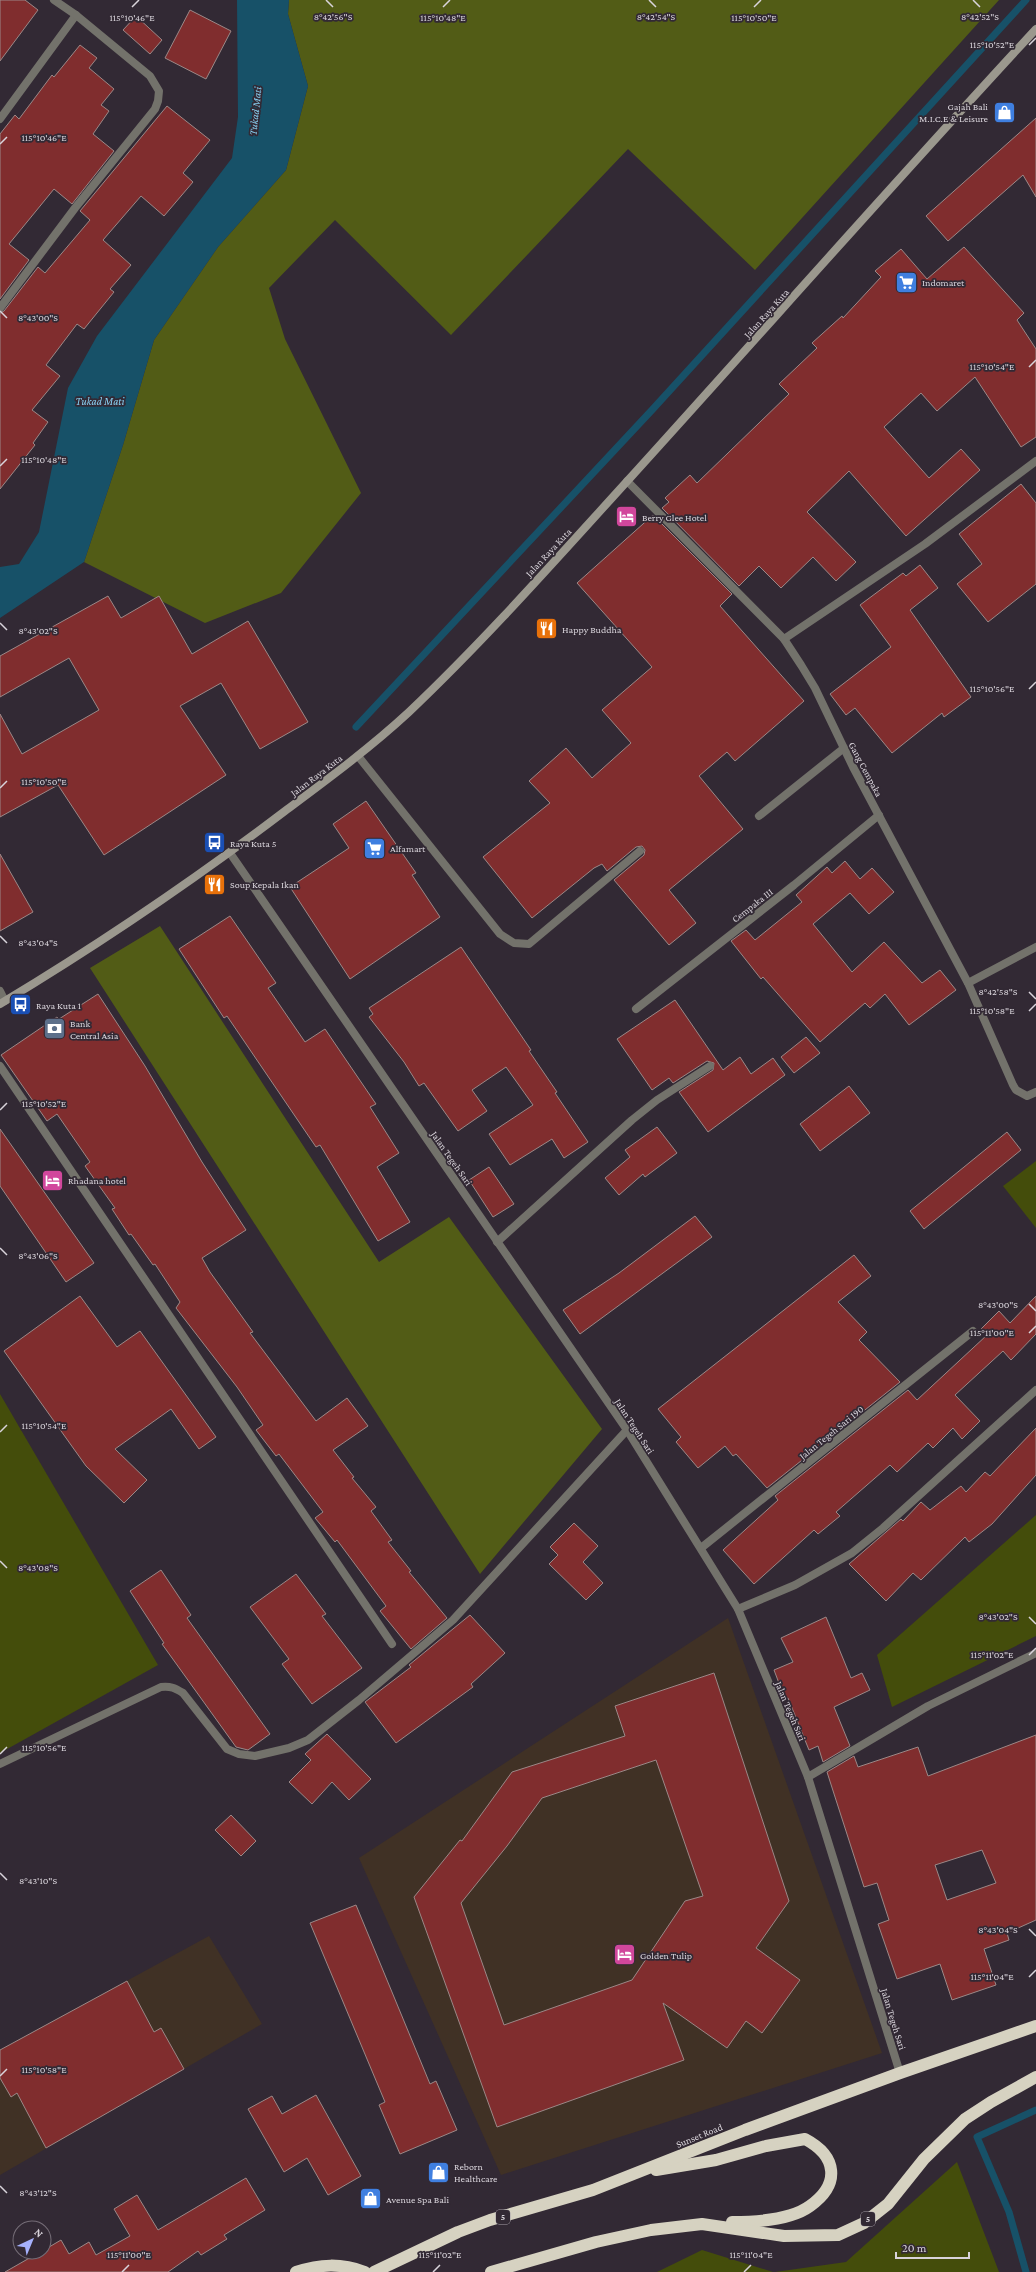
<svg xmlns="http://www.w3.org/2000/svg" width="1036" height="2272" font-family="'Crimson Pro',serif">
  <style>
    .commercial { fill: #403125 }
    .green { fill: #444d0b }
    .forest { fill: #525c16 }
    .water { fill: #175168 }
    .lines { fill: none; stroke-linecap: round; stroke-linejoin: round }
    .stream { stroke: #175168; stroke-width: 7 }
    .building { fill: #802d2e; stroke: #9b8887; fill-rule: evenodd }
    .street { stroke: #73726b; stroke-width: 8 }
    .secondary { stroke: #9b988e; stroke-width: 8 }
    .highway { stroke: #d6d2c1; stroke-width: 12 }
    .ticks { fill: none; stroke: #d9d4db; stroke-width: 1.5 }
    .labels { text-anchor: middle; stroke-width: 3.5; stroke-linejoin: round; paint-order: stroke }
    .shield { fill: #322934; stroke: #a7a1a9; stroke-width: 1 }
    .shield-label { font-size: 9px; font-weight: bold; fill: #d9d4db }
    .poi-label { font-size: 10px; fill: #d9d4db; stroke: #322934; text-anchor: start }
    .street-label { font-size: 10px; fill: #d9d4db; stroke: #322934 }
    .water-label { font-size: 11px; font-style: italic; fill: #8ad3f5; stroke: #322934 }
    .ticks-label { font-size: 10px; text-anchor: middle; fill: #d9d4db; stroke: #322934; stroke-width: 3.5; stroke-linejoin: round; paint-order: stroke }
  </style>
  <rect width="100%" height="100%" fill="#322934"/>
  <!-- commercial -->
  <g class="commercial">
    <polygon points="728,1618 882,2053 501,2175 359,1858"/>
    <polygon points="209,1936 262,2024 0,2175 0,2050"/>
  </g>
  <!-- green -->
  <g class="green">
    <polygon points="1036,1161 1036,1228 1003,1186"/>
    <polygon points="0,1394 158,1665 0,1753"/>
    <polygon points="1036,1515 1036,1636 892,1707 877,1655"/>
    <polygon points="957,2162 999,2272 775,2272 846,2262"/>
    <polygon points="702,2250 773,2272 657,2272"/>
  </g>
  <!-- forest -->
  <g class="forest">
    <polygon points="289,0 999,0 755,270 628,149 451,335 335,220 269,288 285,339 361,493 281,593 205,623 84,562 123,445 154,340 218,247 286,170 308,86 288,14"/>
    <polygon points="160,926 379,1262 449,1217 602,1429 480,1574 90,968"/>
  </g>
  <!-- water -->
  <polygon class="water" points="237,0 289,0 288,14 308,86 286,170 218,247 154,340 123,445 84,562 0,618 0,567 19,564 39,532 68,388 97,336 232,158 238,117"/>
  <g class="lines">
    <!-- stream -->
    <g class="stream">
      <polyline points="356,727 652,410 1026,0"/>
      <polyline points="1026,2272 1009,2212 977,2137 1036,2110"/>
    </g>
  </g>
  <!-- building -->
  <g class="building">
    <polygon points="0,0 25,0 38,10 0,61"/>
    <polygon points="190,10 231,31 206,79 165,58"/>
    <polygon points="136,16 162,40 150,54 123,30"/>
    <polygon points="80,45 97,58 89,68 114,89 101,105 109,111 93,134 114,151 72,204 54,189 9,244 29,260 0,299 0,134 15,115 19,119 52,75 54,77"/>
    <polygon points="167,106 210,140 183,173 193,182 164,216 141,196 103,240 131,265 110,289 114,292 84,329 77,324 46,365 60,376 32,410 48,422 33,443 35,445 0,489 0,313 4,311 38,267 45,273 90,220 80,211"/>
    <polygon points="1036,118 1036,197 1023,175 948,241 926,216"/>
    <polygon points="964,247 1024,313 1017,320 1036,349 1036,437 1021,447 975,377 937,411 921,393 884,427 929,478 961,449 980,470 906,536 849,471 807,512 856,562 836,581 813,557 781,588 759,566 739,586 662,508 669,502 665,498 690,475 697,483 789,394 779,384 817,348 812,343 842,316 843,318 881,277 875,271 901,249 927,279"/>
    <polygon points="1021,484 1036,503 1036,584 988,622 957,584 982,564 959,534"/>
    <polygon points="653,515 732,594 720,606 804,701 735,761 727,752 699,776 743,829 669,890 696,923 669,945 614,880 644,855 645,850 642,846 636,847 607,871 602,864 594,868 532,918 483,857 550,803 529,781 566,748 592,778 631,743 602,710 652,667 577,583"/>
    <polygon points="920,565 938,588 910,610 971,697 944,717 942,713 892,753 855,708 846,715 830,694 891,647 860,605 903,573 906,576"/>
    <polygon points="108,596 121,618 159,596 192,654 248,621 308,722 260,749 221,683 180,706 226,775 104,855 58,785 0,817 0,714 22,754 99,710 69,658 0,697 0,656"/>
    <polygon points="366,801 416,873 412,875 440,917 350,979 290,887 349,848 333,824"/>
    <polygon points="0,854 33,912 0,931"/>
    <polygon points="845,861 860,879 872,868 894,892 869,914 850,893 813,924 852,972 884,942 922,983 940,970 956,990 909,1025 885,994 870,1008 865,1003 820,1042 763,977 761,979 731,941 746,930 755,940 802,902 796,895 827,867 832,873"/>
    <polygon points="230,916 276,983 268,988 305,1042 325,1029 376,1104 370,1107 399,1153 377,1167 410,1222 378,1241 320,1145 316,1147 227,1016 224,1018 179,949"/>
    <polygon points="461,947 531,1050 529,1051 557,1092 555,1093 588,1142 564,1158 552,1139 510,1165 489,1134 533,1105 506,1067 472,1090 487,1111 458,1131 424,1083 419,1086 404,1062 369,1017 373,1014 369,1008"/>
    <polygon points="98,994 145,1066 202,1162 246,1230 202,1258 210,1272 253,1332 250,1333 316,1421 347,1398 368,1426 333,1450 354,1477 352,1478 376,1507 371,1511 392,1540 388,1542 411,1571 409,1572 447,1618 411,1649 380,1611 386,1606 337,1540 335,1542 315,1518 323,1512 279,1454 276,1456 256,1430 263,1425 237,1387 176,1308 180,1302 155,1264 153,1265 131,1234 129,1235 112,1209 115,1208 85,1166 90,1162 57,1114 47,1121 1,1055 57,1017 59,1019"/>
    <polygon points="675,1000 723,1070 740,1057 751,1074 773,1058 785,1075 708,1132 679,1092 713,1070 714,1063 707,1061 673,1083 669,1078 652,1090 617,1039"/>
    <polygon points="806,1037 820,1053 794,1073 781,1057"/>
    <polygon points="849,1086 870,1113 820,1151 800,1124"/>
    <polygon points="657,1127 677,1153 645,1177 643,1174 619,1195 605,1178 630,1157 625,1150"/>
    <polygon points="0,1129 94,1263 66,1282 0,1186"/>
    <polygon points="1007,1132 1021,1150 924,1229 910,1211"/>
    <polygon points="489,1167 514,1204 493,1217 469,1180"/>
    <polygon points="695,1216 712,1237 580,1334 563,1310 619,1273"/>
    <polygon points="854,1255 871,1276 838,1302 867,1332 859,1340 900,1382 767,1488 736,1454 733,1456 725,1446 698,1468 676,1442 681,1437 658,1409"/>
    <polygon points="80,1296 117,1347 140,1331 216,1437 199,1449 171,1409 115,1449 147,1480 124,1503 86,1466 4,1351"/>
    <polygon points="1036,1296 1036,1334 1011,1360 1003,1351 955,1395 980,1421 962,1439 953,1428 933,1448 928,1443 897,1472 890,1465 836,1512 840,1516 818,1534 814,1530 754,1584 723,1550 778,1500 775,1496 908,1390 917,1400 987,1335 981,1329 999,1311 1010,1323"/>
    <polygon points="1036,1428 1036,1475 992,1524 969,1542 965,1537 921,1580 913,1573 886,1601 849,1564 901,1519 903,1521 921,1502 930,1510 961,1486 966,1492 985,1472 990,1476"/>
    <polygon points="574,1523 598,1546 583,1562 603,1583 586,1600 549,1564 558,1555 550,1547"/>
    <polygon points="161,1570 191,1615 187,1618 270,1734 248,1750 236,1747 162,1644 164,1643 130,1591"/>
    <polygon points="296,1574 326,1614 322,1616 362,1668 312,1704 282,1664 289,1659 250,1607"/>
    <polygon points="470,1615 505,1653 471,1684 473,1687 396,1743 365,1702 411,1667 409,1665"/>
    <polygon points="826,1617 851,1678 862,1673 870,1690 834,1707 850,1746 823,1762 818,1746 809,1750 788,1698 785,1699 774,1670 793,1662 781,1638"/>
    <path d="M 714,1673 L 789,1901 L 756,1948 L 800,1980 L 762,2033 L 746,2021 L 727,2048 L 663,2003 L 684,2060 L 497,2127 L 414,1897 L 460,1840 L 462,1841 L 512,1772 L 625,1736 L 615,1706 ZM 656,1760 L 703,1896 L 685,1901 L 632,1980 L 504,2025 L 461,1903 L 507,1846 L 542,1798 Z"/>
    <polygon points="327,1734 371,1779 349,1800 332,1782 312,1804 289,1782 311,1760 305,1754"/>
    <path d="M 1036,1735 L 1036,1920 L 1007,1933 L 1009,1940 L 984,1949 L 996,1985 L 952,2000 L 940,1964 L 897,1979 L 878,1924 L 889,1920 L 877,1883 L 864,1887 L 827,1772 L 854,1756 L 858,1767 L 918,1747 L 928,1776 ZM 982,1850 L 996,1883 L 947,1900 L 935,1865 Z"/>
    <polygon points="231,1815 256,1841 241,1856 215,1830"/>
    <polygon points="356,1905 430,2084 436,2081 457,2130 400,2154 379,2105 385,2102 310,1923"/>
    <polygon points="127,1981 154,2032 161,2028 184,2069 46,2148 17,2093 11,2097 0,2078 0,2050"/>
    <polygon points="316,2095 361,2176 328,2195 307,2158 284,2172 248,2109 272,2096 282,2114"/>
    <polygon points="246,2178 265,2210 224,2235 227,2239 201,2255 198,2251 168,2272 5,2272 40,2252 44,2252 44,2250 61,2240 69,2254 89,2242 96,2255 130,2236 114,2209 137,2195 158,2230"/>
  </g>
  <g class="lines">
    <!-- street -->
    <g class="street">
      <polyline points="0,119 76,15"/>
      <polyline points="0,308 75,208 155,109 158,101 159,91 150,76 76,15 54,0"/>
      <polyline points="627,481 784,639 801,665 815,688 853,767 968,983 1013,1085 1016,1090 1027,1096 1036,1092"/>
      <polyline points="784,639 925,544 1036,461"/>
      <polyline points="358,756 500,934 514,943 529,944 640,851"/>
      <polyline points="759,816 844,748"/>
      <polyline points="230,853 627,1430 738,1609 808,1777 900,2073"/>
      <polyline points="968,983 1036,947"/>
      <polyline points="0,991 5,1001"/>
      <polyline points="636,1009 794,885 879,815"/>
      <polyline points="0,1066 392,1644"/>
      <polyline points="497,1242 632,1120 657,1100 710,1066"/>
      <polyline points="701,1548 973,1331"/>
      <polyline points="738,1609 795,1585 852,1553 883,1528 1036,1390"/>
      <path d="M 0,1764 L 161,1687 C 171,1686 175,1688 183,1693 L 227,1749 L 239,1754 L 255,1756 L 289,1748 L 308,1740 L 359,1700 L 453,1620 L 627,1430"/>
      <polyline points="808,1777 928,1706 1036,1653"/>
    </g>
    <!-- secondary -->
    <path class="secondary" d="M 0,1004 C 98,945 194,880 285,811 C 328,779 370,748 409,712 C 487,638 559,556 631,477 C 766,328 899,177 1036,29"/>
    <!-- highway -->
    <g class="highway">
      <path d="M 656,2170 L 716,2160 L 766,2146 L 805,2139 C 837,2156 841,2184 810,2206 C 791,2220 754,2222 732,2222"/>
      <path d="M 296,2272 C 320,2264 341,2263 365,2272"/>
      <polyline points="374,2272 458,2232 490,2220 593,2190 745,2130 900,2073 1036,2026"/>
      <polyline points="491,2272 596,2242 651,2230 702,2224 784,2236 838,2235 864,2223 888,2204 924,2159 965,2119 991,2102 1036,2077"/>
    </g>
  </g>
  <!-- ticks -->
  <path class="ticks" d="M 326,0 L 333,7M 649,0 L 656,7M 973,0 L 980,7M 132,7 L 139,0M 443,7 L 450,0M 754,7 L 761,0M 1029,45 L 1036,38M 0,144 L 7,137M 0,311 L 7,318M 1029,367 L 1036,360M 0,466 L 7,459M 0,623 L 7,630M 1029,689 L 1036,682M 0,788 L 7,781M 0,936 L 7,943M 1029,992 L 1036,999M 1029,1011 L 1036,1004M 0,1110 L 7,1103M 0,1248 L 7,1255M 1029,1304 L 1036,1311M 1029,1333 L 1036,1326M 0,1432 L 7,1425M 0,1561 L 7,1568M 1029,1617 L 1036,1624M 1029,1655 L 1036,1648M 0,1754 L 7,1747M 0,1873 L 7,1880M 1029,1929 L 1036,1936M 1029,1977 L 1036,1970M 0,2076 L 7,2069M 0,2186 L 7,2193M 122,2272 L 129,2265M 433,2272 L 440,2265M 744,2272 L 751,2265"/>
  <!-- icons -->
  <defs>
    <symbol id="shop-square" viewBox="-11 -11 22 22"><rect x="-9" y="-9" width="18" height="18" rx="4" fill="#3f7fe0" stroke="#322934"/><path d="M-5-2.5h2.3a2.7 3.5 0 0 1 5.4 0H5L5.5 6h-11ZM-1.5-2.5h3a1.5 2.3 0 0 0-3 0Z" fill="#fff"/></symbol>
    <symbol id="supermarket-square" viewBox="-11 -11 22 22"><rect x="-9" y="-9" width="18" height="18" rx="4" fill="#3f7fe0" stroke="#322934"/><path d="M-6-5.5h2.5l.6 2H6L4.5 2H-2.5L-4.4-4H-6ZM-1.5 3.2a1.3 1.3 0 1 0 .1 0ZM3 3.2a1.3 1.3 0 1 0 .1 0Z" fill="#fff"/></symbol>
    <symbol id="hotel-square" viewBox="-11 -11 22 22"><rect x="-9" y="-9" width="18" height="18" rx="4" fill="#d1479c" stroke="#322934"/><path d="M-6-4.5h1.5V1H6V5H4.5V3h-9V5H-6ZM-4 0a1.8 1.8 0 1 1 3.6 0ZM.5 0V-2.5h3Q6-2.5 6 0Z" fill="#fff"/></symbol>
    <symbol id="restaurant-square" viewBox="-11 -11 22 22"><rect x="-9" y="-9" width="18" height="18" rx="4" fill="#e8710a" stroke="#322934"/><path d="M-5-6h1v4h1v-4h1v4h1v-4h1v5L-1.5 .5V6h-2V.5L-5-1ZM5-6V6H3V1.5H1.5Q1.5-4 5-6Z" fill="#fff"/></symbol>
    <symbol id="bus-square" viewBox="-11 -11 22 22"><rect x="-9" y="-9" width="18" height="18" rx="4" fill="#1a4fb4" stroke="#322934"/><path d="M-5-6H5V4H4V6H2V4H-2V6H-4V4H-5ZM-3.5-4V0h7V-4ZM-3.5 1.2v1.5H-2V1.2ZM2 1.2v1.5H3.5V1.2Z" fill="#fff"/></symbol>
    <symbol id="bank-square" viewBox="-11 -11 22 22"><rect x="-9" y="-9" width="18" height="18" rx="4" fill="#5c6f8a" stroke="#322934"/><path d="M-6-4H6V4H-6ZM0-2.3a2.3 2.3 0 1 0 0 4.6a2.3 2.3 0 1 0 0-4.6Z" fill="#fff"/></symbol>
  </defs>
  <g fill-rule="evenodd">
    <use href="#shop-square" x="992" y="100" width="25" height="25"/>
    <use href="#supermarket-square" x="894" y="270" width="25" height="25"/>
    <use href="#hotel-square" x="614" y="504" width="25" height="25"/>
    <use href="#restaurant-square" x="534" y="616" width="25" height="25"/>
    <use href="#bus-square" x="202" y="830" width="25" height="25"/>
    <use href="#supermarket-square" x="362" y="836" width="25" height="25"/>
    <use href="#restaurant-square" x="202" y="872" width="25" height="25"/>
    <use href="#bus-square" x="8" y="992" width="25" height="25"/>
    <use href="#bank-square" x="42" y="1016" width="25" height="25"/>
    <use href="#hotel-square" x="40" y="1168" width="25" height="25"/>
    <use href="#hotel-square" x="612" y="1942" width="25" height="25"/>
    <use href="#shop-square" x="426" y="2160" width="25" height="25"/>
    <use href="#shop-square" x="358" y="2186" width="25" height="25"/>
  </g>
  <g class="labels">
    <!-- shield labels -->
    <g class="shield">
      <rect x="496" y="2210" width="14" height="14" rx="3"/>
      <rect x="861" y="2212" width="14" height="14" rx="3"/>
    </g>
    <g class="shield-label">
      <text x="503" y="2220">5</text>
      <text x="868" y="2222">5</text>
    </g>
    <!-- poi labels -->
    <g class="poi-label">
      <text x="988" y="110" text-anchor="end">Gajah Bali<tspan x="988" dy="12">M.I.C.E &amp; Leisure</tspan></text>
      <text x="922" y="286">Indomaret</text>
      <text x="642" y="521">Berry Glee Hotel</text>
      <text x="562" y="633">Happy Buddha</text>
      <text x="230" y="847">Raya Kuta 5</text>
      <text x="390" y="852">Alfamart</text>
      <text x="230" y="888">Soup Kepala Ikan</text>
      <text x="36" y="1009">Raya Kuta 1</text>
      <text x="70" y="1027">Bank<tspan x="70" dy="12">Central Asia</tspan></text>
      <text x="68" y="1184">Rhadana hotel</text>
      <text x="640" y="1959">Golden Tulip</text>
      <text x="454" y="2170">Reborn<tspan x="454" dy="12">Healthcare</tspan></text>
      <text x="386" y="2203">Avenue Spa Bali</text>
    </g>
    <!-- street labels -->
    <g class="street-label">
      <text transform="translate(766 313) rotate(-48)" y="4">Jalan Raya Kuta</text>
      <text transform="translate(548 552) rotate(-47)" y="4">Jalan Raya Kuta</text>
      <text transform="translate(866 769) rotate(62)" y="4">Gang Cempaka</text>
      <text transform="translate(316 775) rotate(-37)" y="4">Jalan Raya Kuta</text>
      <text transform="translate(752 905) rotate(-38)" y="4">Cempaka III</text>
      <text transform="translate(452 1158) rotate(55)" y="4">Jalan Tegeh Sari</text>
      <text transform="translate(635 1426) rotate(57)" y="4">Jalan Tegeh Sari</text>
      <text transform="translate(831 1432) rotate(-39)" y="4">Jalan Tegeh Sari 190</text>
      <text transform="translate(791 1711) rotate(67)" y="4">Jalan Tegeh Sari</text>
      <text transform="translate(894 2019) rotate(73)" y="4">Jalan Tegeh Sari</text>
      <text transform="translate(699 2135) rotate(-22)" y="4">Sunset Road</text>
    </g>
    <!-- water labels -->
    <g class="water-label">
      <text transform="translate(255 111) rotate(-84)" y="4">Tukad Mati</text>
      <text x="100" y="405">Tukad Mati</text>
    </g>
  </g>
  <g class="ticks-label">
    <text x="333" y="20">8°42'56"S</text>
    <text x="656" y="20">8°42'54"S</text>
    <text x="980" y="20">8°42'52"S</text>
    <text x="132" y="21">115°10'46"E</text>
    <text x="443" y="21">115°10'48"E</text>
    <text x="754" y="21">115°10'50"E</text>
    <text x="992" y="48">115°10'52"E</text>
    <text x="44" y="141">115°10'46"E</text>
    <text x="38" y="321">8°43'00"S</text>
    <text x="992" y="370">115°10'54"E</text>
    <text x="44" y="463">115°10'48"E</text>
    <text x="38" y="634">8°43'02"S</text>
    <text x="992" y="692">115°10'56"E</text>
    <text x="44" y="785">115°10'50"E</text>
    <text x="38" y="946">8°43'04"S</text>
    <text x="998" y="995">8°42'58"S</text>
    <text x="992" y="1014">115°10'58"E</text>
    <text x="44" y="1107">115°10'52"E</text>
    <text x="38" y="1259">8°43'06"S</text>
    <text x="998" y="1308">8°43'00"S</text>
    <text x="992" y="1336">115°11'00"E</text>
    <text x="44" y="1429">115°10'54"E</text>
    <text x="38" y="1571">8°43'08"S</text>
    <text x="998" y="1620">8°43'02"S</text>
    <text x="992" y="1658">115°11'02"E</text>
    <text x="44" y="1751">115°10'56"E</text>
    <text x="38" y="1884">8°43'10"S</text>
    <text x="998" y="1933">8°43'04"S</text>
    <text x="992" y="1980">115°11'04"E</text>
    <text x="44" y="2073">115°10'58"E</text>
    <text x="38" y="2196">8°43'12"S</text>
    <text x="129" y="2258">115°11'00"E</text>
    <text x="440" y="2258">115°11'02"E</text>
    <text x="751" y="2258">115°11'04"E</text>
  </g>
  <!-- north arrow -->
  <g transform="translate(32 2240) rotate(44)"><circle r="19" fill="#322934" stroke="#756d77"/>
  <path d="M0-3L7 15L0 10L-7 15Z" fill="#a6b1fc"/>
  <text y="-6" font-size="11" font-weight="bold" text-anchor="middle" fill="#d9d4db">N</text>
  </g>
  <!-- scale -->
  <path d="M896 2252v6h73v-6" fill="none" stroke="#d9d4db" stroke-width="2"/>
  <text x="902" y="2252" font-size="12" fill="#d9d4db" stroke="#322934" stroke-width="3" paint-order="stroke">20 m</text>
</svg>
